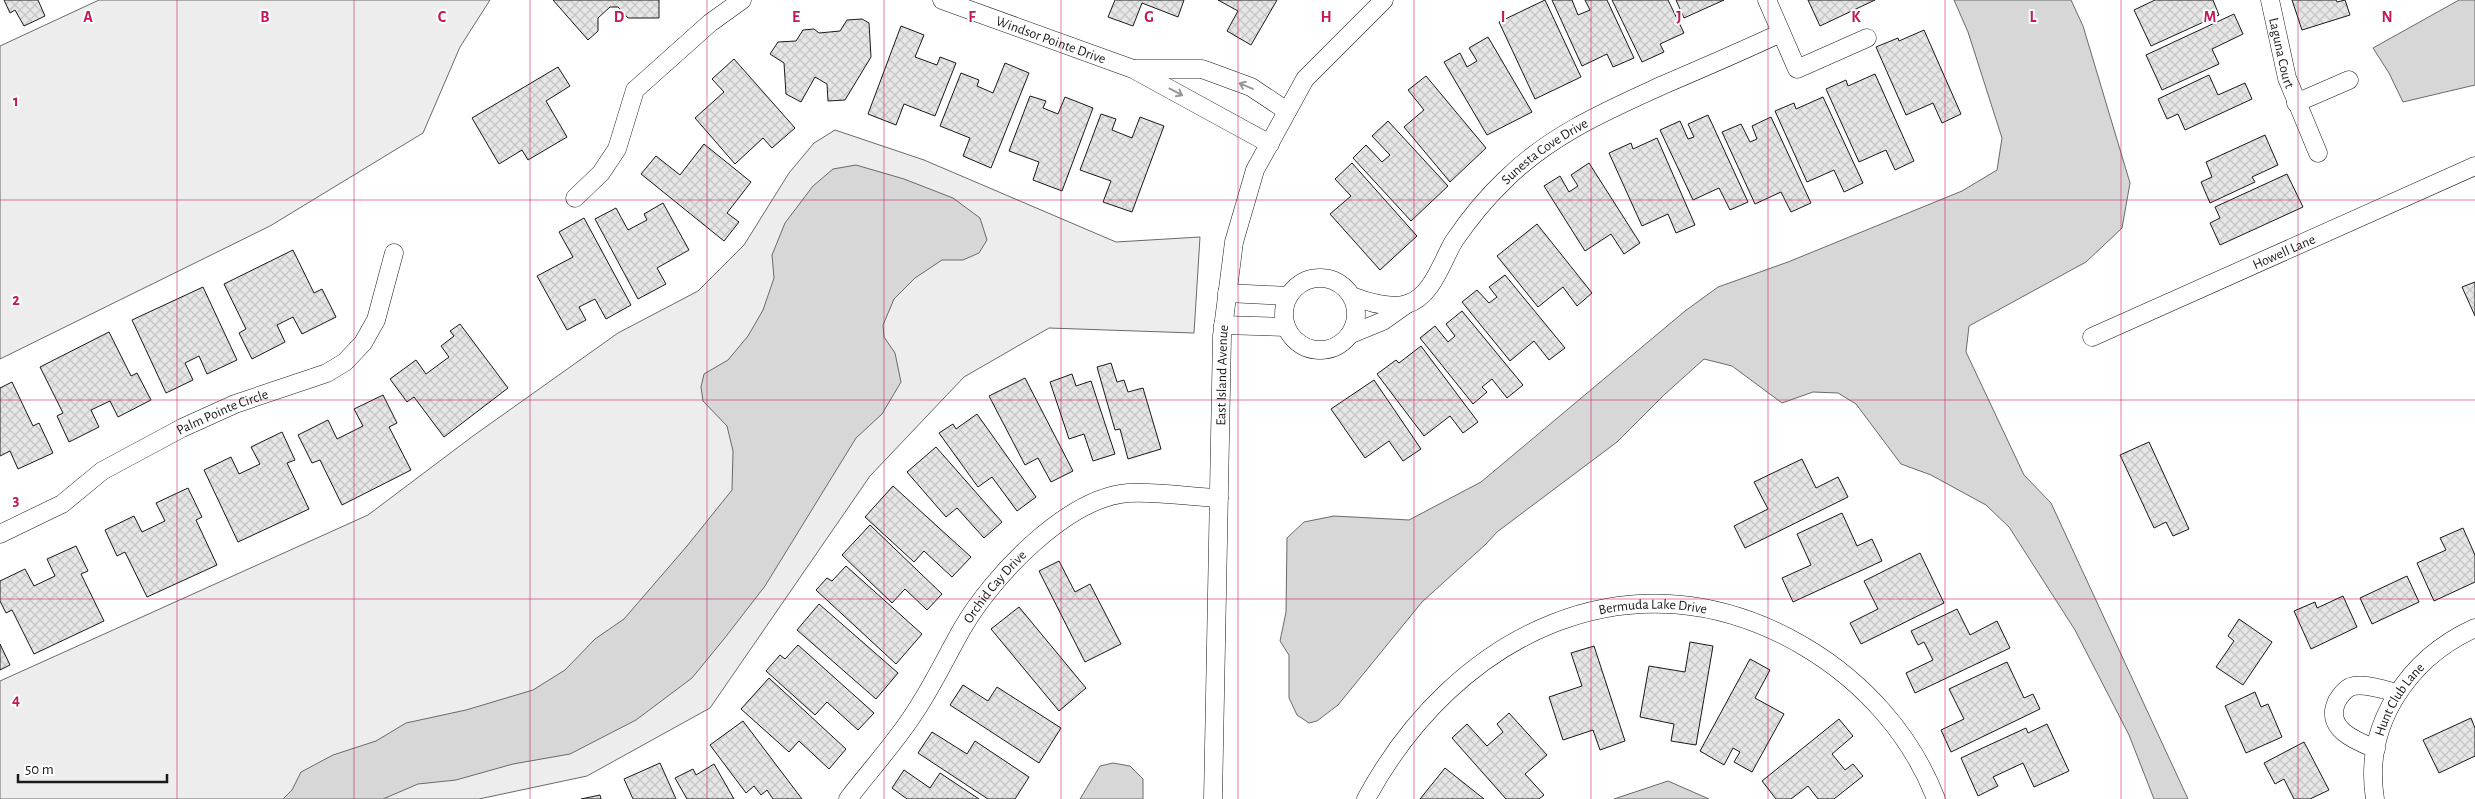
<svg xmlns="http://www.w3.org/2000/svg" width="2475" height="799" font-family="'Alegreya Sans',sans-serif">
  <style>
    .built { fill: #ededed; stroke: #6a6a6a }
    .water { fill: #d7d7d7; stroke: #6a6a6a }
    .building { fill: url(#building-cross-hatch); stroke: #1a1a1a }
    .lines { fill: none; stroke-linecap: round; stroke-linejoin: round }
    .minor-casing { stroke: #1a1a1a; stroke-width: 19 }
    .minor { stroke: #fff; stroke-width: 18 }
    .oneway { stroke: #989898 }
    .grid { fill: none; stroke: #c2185b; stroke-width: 1; stroke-opacity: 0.55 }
    .labels { text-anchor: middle; stroke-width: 4; stroke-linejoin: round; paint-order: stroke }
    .street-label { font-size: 14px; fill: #1a1a1a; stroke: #fff }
    .grid-label { font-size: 16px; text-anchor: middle; font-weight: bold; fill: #c2185b; stroke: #fff; stroke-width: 4; stroke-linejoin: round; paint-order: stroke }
  </style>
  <defs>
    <pattern id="building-cross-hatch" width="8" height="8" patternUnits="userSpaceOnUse" patternTransform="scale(1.25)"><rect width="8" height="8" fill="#e6e6e6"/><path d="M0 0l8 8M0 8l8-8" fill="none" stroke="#c5c5c5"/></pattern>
  </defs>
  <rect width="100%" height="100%" fill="#fff"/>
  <!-- built -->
  <g class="built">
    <polygon points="99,0 490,0 460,47 423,133 270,226 0,359 0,46"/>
    <polygon points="835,130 924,160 1116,242 1200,237 1194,333 1049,328 964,377 870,476 710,708 587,776 479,799 0,799 0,681 368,515 473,436 618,333 698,291 744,245 789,173 814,143"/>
  </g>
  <!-- water -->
  <g class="water">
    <polygon points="1954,0 2071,0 2083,26 2130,183 2122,228 2086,262 1969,326 1966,352 2024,475 2051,503 2188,799 2154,799 2129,735 2075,630 2009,527 1986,505 1931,475 1901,464 1856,404 1838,393 1813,392 1782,403 1732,366 1704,359 1664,395 1617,442 1497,532 1486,544 1422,602 1338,705 1317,721 1309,723 1297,715 1289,698 1289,655 1280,641 1286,612 1287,538 1304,522 1334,516 1409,520 1481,482 1685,311 1718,287 1788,262 1962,191 1997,170 2002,138 1968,32"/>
    <polygon points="2459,0 2475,0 2475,85 2403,102 2389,73 2373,48"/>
    <polygon points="856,165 904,179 953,198 980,218 987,240 979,253 963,260 942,260 915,278 894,299 883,325 884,337 895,353 901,382 882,414 856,438 765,586 724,639 692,678 636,720 570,754 513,764 456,780 418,784 383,799 283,799 292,790 301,772 333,755 376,741 406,723 466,710 533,690 565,670 595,639 624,619 687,546 732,490 733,451 727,426 703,401 701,387 704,374 728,360 748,336 763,310 774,278 772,255 785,223 813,186 833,169"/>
    <polygon points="1113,763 1130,766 1143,779 1143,799 1080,799 1100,766"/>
    <polygon points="1668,781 1709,799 1614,799"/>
  </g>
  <!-- building -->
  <g class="building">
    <polygon points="4,0 38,0 45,16 24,26 15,10 10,13"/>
    <polygon points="553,0 659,0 659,18 628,18 618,7 610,7 598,18 598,31 588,40"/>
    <polygon points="1115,0 1184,0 1178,17 1142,3 1133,26 1108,17"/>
    <polygon points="1218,0 1277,0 1251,45 1227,31 1238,11"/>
    <polygon points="1545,0 1581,77 1535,99 1499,22"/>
    <polygon points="1552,0 1572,0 1578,15 1590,10 1585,0 1607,0 1634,58 1613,67 1607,54 1582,66"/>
    <polygon points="1612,0 1668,0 1684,33 1660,44 1664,52 1642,62"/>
    <polygon points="1676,0 1724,0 1684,18"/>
    <polygon points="1808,0 1875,0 1820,26"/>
    <polygon points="2155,0 2213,0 2219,15 2151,46 2134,10"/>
    <polygon points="2292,0 2336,0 2337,2 2345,0 2350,15 2302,30"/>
    <polygon points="2234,14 2243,34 2212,49 2219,64 2162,90 2146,55"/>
    <polygon points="862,19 869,23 871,57 845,100 828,101 827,84 815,77 801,102 786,94 784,63 770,54 778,42 796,41 803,30 814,29 819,33 840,31 847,20"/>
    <polygon points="901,26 924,35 915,57 937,65 940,57 956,63 935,116 904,104 896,125 868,114"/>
    <polygon points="1924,30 1961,114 1942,123 1933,103 1906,115 1876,47 1898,38 1899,41"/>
    <polygon points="1488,37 1532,112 1487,135 1444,62 1460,53 1467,67 1477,61 1469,48"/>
    <polygon points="734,59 795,128 772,148 763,138 735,164 695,118 724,92 712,79"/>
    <polygon points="1005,63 1029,73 991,168 963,156 970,138 940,126 961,73 979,80 977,86 993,93"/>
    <polygon points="558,67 570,86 546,101 567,137 528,160 522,150 499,164 472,118"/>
    <polygon points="1875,74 1914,161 1895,170 1886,150 1859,162 1826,89 1846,80 1848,86"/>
    <polygon points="2209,75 2218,95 2245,83 2252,99 2185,130 2178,114 2167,119 2158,99"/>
    <polygon points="1426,76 1486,148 1450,182 1404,127 1424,110 1408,90"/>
    <polygon points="1030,96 1046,101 1043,108 1058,114 1065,97 1093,108 1062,191 1033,180 1039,162 1009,151"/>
    <polygon points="1823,97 1863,183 1844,192 1834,170 1807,182 1775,111 1794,103 1796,109"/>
    <polygon points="1101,114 1116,119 1112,130 1132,138 1140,117 1164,126 1132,212 1103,202 1111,181 1080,170"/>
    <polygon points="1708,115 1748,202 1730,210 1719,188 1693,200 1660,130 1680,121 1688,139 1694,137 1688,124"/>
    <polygon points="1771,117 1811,203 1791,212 1781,192 1755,204 1722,132 1741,124 1750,142 1757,139 1752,126"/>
    <polygon points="1388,121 1448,186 1411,221 1353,158 1366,145 1382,162 1390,155 1372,136"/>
    <polygon points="2265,135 2278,165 2252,177 2255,182 2210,203 2201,182 2212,177 2206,162"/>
    <polygon points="1657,138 1695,225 1676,233 1668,214 1642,226 1609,153 1631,143 1633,149"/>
    <polygon points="704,144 751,182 727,213 739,222 724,241 641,174 656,156 680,175"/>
    <polygon points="1352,163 1417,236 1380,270 1330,214 1351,196 1335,179"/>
    <polygon points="1589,163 1640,243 1624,254 1611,234 1585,251 1544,186 1560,176 1569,192 1578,186 1571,175"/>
    <polygon points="2287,174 2303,207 2220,245 2210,223 2220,218 2215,207"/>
    <polygon points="663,203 689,250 657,268 666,284 638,299 595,219 616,208 628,230 647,220 644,214"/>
    <polygon points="584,218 631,305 606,319 595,299 579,307 586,320 567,330 537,276 573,257 559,232"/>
    <polygon points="1537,224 1592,293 1577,306 1563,287 1538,307 1497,256"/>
    <polygon points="293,250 314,293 322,289 336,317 302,334 293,317 277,325 285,342 252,359 239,333 246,329 224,284"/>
    <polygon points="1505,275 1565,348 1549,360 1534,341 1510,361 1462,302 1477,290 1489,303 1497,297 1489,287"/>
    <polygon points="2475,282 2475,316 2462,287"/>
    <polygon points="203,287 237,360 207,374 199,356 185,363 193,380 166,393 132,320"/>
    <polygon points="1462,311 1523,385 1507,398 1492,379 1482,387 1487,392 1473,404 1420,338 1435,326 1448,342 1455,336 1446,324"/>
    <polygon points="460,324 508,388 444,437 414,397 407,402 390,379 416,360 426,374 449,357 441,346 454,336 450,331"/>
    <polygon points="109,332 131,376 137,373 151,400 118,417 110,401 91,410 99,427 69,442 57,416 63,413 40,367"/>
    <polygon points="1421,346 1478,422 1463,433 1450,416 1424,436 1377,374 1396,360 1399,363"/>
    <polygon points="1111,363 1117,382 1124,380 1128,392 1143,388 1161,449 1128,459 1120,429 1115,430 1097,367"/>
    <polygon points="1072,374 1076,386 1091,381 1115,454 1093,461 1084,434 1069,439 1050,382"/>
    <polygon points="1025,378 1073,471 1051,482 1038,458 1025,465 989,396"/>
    <polygon points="1374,380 1421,449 1403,461 1389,441 1365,458 1331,409"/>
    <polygon points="12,382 33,426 39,423 53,453 18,469 10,451 0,456 0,388"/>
    <polygon points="383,395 397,423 389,427 411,470 342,505 320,460 312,463 298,435 328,420 337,439 363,426 354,409"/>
    <polygon points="977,414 1036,497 1017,511 992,477 978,487 939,433 953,424 956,429"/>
    <polygon points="282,432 295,460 287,463 309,509 238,542 204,470 231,457 239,474 260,464 251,447"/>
    <polygon points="2149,442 2189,529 2173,536 2166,522 2154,528 2120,455"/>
    <polygon points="936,447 1002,522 984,538 957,508 946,517 907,472"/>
    <polygon points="1802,459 1816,488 1838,477 1848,497 1745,548 1734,526 1768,509 1754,482"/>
    <polygon points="893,486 971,557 952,577 924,551 914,562 865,517"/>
    <polygon points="188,488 202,517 196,520 217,565 147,597 125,552 117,556 105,530 134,516 142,532 165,521 156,503"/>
    <polygon points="1842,513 1857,546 1872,539 1882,561 1793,602 1782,578 1811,565 1797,534"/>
    <polygon points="870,525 942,594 927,610 905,589 892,603 842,555"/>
    <polygon points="2463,528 2475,555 2475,582 2434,601 2417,563 2446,550 2440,538"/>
    <polygon points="76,546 88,571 81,574 104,621 34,654 12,610 6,613 0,601 0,581 25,569 34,586 55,576 47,559"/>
    <polygon points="1920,553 1944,603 1861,644 1850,623 1878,609 1864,581"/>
    <polygon points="1059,561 1075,592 1090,584 1121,644 1085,662 1039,571"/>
    <polygon points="846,566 922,634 896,664 816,590 827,578 832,581"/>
    <polygon points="2407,576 2419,602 2372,624 2360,598"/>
    <polygon points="2343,596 2357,627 2311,649 2294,611 2315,602 2317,608"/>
    <polygon points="819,604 898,673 876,699 797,630"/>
    <polygon points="1019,607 1086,688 1059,711 991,629"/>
    <polygon points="1957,609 1970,635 1997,621 2010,648 1915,693 1906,673 1933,660 1924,642 1918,645 1911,631"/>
    <polygon points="2239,619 2272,642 2243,685 2216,667 2234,641 2228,636"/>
    <polygon points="1690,642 1713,646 1696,745 1671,741 1674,724 1640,717 1649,666 1685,672"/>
    <polygon points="0,644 10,665 0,670"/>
    <polygon points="798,645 874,713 858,730 827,702 815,715 766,671 780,655 785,659"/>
    <polygon points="1594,646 1625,741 1600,750 1593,730 1563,740 1549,697 1582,686 1571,653"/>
    <polygon points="1750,659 1770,670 1755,698 1784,714 1752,772 1734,762 1740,752 1733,748 1724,765 1700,751"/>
    <polygon points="2007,662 2024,698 2033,694 2040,709 1951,752 1941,730 1964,719 1949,689"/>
    <polygon points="769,678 846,749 829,769 799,741 789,752 741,709"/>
    <polygon points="963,685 988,701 997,687 1061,728 1039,763 950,705"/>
    <polygon points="2255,692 2261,707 2268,704 2282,737 2246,753 2225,706"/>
    <polygon points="1509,713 1547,755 1525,774 1544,795 1539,799 1506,799 1452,738 1467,724 1487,746 1503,732 1497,724"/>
    <polygon points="2471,718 2475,728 2475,756 2439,773 2423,740"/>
    <polygon points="1839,719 1853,736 1832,754 1845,770 1853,764 1863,776 1834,799 1818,799 1808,786 1791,799 1776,799 1762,781"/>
    <polygon points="743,721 802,799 773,799 767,790 761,795 754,786 746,793 710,745"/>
    <polygon points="2047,724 2069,771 2034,787 2023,763 1993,777 1998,786 1978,796 1961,758 2026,728 2028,733"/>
    <polygon points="932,732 967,754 975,741 1029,777 1015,799 988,799 918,753"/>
    <polygon points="2304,742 2329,790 2310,799 2294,799 2284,779 2275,784 2264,763"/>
    <polygon points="660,763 676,799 633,799 624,779"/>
    <polygon points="714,764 734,799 687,799 675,778 693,769 696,775"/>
    <polygon points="1445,768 1484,799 1420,799"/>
    <polygon points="904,770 930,788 940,773 979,799 907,799 892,788"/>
    <polygon points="600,795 601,799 581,799"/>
  </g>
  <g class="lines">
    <defs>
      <g id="minor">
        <path id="s1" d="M 942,0 L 1133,69 L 1270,144"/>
        <polyline points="1767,0 1797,69 1867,38"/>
        <path id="s2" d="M 2270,0 L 2287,78 L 2318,153"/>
        <polyline points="1136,69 1202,69 1251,87 1287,111"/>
        <polyline points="2296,103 2349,80"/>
        <polyline points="575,198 601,173 617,149 635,90 710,23 742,0"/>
        <circle cx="1320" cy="314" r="36"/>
        <polyline points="1227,293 1288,296"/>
        <path id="s3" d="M 1352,296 C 1367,302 1391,309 1407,304 C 1432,297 1442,261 1454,241 C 1469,219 1486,198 1505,180 C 1550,135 1606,111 1663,85 C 1703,68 1742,51 1781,33"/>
        <polyline points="1223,325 1286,327"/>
        <polyline points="1349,335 1383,321 1407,304"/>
        <path id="s4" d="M 2092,337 L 2475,166"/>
        <path id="s5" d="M 0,534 L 62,504 L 102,471 L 182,428 L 235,404 L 327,373 L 345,362 L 363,343 L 376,320 L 394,253"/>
        <path d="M 2376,749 C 2356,741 2324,729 2337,701 C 2340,696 2344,690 2350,687 C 2363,682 2384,690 2397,693"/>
        <path id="s6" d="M 848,799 C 870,770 896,742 915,712 C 933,685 946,657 962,629 C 991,578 1066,498 1128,493 C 1157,491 1189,497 1219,498"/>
        <path id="s7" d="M 1213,799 L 1222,336 L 1234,242 L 1255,170 L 1305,79 L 1384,0"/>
        <path id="s8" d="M 1366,799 C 1455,634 1633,545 1805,647 C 1864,682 1912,736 1936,799"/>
        <path id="s9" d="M 2375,799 C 2363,724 2409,658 2475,628"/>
      </g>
    </defs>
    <!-- minor casing -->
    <use href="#minor" class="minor-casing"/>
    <!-- minor -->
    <use href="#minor" class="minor"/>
  </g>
  <!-- one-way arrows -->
  <defs><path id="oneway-shaft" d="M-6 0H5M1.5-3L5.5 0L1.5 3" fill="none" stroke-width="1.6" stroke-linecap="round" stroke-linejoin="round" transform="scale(1.25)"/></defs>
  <g class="oneway">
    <use href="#oneway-shaft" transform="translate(1246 86) rotate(-157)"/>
    <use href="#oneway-shaft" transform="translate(1176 92) rotate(28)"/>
  </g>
  <!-- grid -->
  <path class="grid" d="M 177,0 L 177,799M 354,0 L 354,799M 530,0 L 530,799M 707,0 L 707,799M 884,0 L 884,799M 1061,0 L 1061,799M 1238,0 L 1238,799M 1414,0 L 1414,799M 1591,0 L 1591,799M 1768,0 L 1768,799M 1945,0 L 1945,799M 2121,0 L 2121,799M 2298,0 L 2298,799M 0,200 L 2475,200M 0,400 L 2475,400M 0,599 L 2475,599"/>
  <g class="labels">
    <!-- street labels -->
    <g class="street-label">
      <text dy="5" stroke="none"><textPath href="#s1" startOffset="116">Windsor Pointe Drive</textPath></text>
      <text dy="5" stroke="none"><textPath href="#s2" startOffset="54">Laguna Court</textPath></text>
      <text dy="5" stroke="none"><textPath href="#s3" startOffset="266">Sunesta Cove Drive</textPath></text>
      <text dy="5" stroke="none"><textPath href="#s4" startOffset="210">Howell Lane</textPath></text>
      <text dy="5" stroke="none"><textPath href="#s7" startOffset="424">East Island Avenue</textPath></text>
      <text dy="5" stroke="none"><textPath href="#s5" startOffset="255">Palm Pointe Circle</textPath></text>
      <text dy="5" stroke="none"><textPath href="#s6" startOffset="259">Orchid Cay Drive</textPath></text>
      <text dy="5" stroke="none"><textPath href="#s8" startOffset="364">Bermuda Lake Drive</textPath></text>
      <text dy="5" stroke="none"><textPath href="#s9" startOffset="106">Hunt Club Lane</textPath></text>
    </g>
  </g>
  <g class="grid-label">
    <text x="88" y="22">A</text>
    <text x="265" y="22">B</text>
    <text x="442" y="22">C</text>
    <text x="619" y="22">D</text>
    <text x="796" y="22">E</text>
    <text x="972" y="22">F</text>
    <text x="1149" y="22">G</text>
    <text x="1326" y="22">H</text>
    <text x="1503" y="22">I</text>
    <text x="1679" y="22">J</text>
    <text x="1856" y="22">K</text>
    <text x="2033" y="22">L</text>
    <text x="2210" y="22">M</text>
    <text x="2387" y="22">N</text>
    <text x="16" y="106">1</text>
    <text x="16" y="305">2</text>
    <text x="16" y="505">3</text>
    <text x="16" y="705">4</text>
  </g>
  <!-- scale -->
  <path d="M18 774v8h149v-8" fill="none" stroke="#1a1a1a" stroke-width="2.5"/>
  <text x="25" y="774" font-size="15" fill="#1a1a1a" stroke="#ffffff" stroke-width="4" paint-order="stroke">50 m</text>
</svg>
